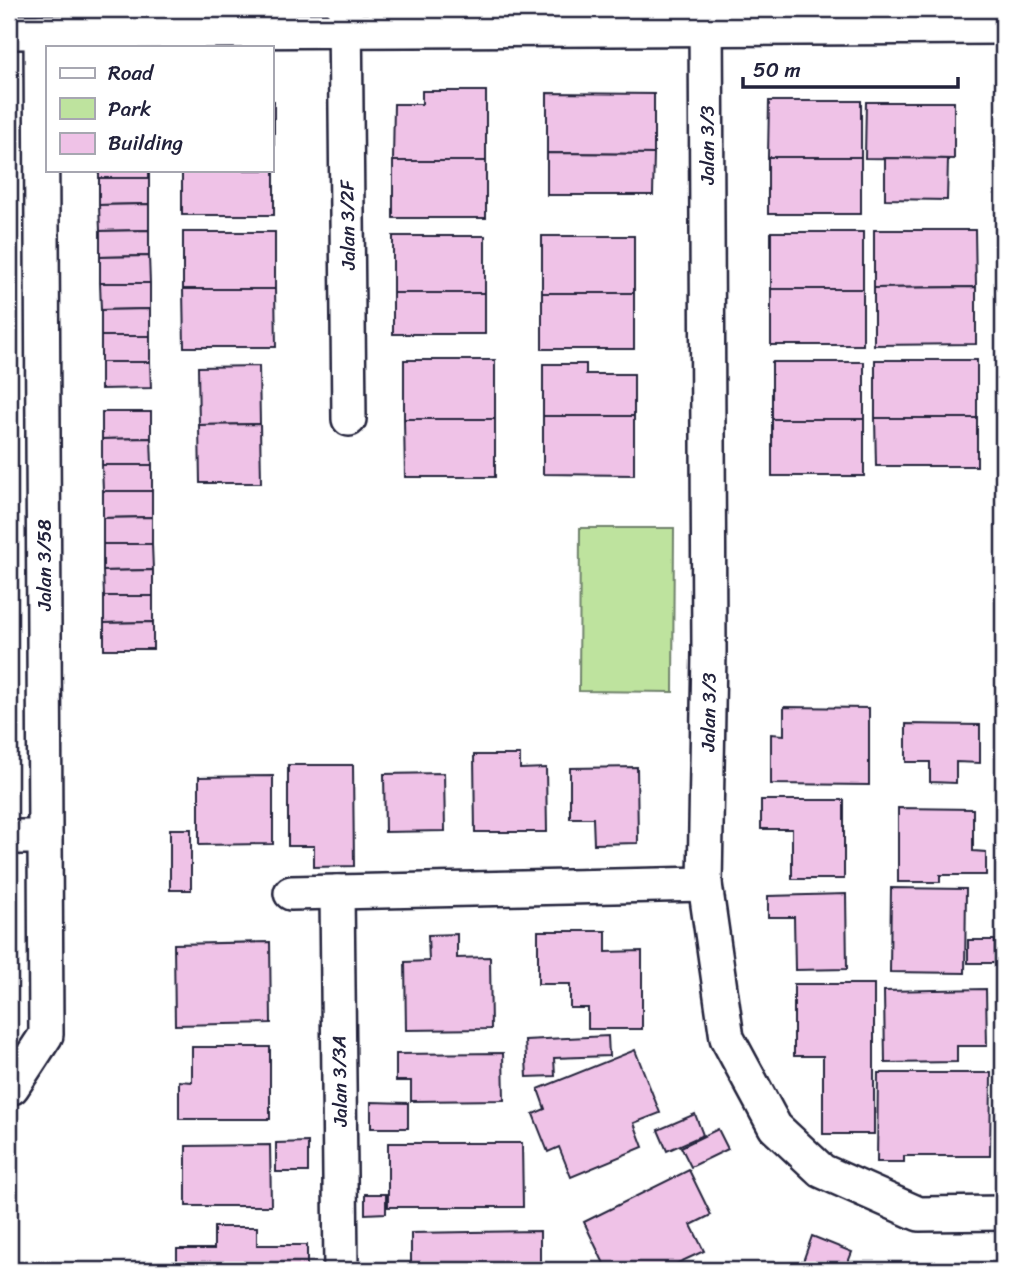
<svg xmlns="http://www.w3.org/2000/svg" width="1012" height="1279" font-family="Sriracha,sans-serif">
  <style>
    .green { fill: #bee39e; stroke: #70826c; stroke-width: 2 }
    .building { fill: #efc2e7; stroke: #22223b; stroke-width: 2 }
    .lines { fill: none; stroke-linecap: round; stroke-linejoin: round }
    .minor-casing { stroke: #22223b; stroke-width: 38 }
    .minor { stroke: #fff; stroke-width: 33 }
    .labels { text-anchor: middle; stroke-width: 7; stroke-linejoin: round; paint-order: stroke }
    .street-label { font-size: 19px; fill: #22223b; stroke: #fff }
  </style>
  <rect width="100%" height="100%" fill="#fff"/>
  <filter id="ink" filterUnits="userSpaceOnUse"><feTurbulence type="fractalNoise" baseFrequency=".0143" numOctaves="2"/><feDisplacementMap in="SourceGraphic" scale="14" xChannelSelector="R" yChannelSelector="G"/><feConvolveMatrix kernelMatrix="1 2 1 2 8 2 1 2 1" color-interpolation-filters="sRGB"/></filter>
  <g filter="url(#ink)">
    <!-- green -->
    <polygon class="green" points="580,528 674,528 673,692 579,691"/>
    <!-- building -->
    <g class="building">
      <polygon points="422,91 486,91 486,161 393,161 394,104 422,104"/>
      <polygon points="547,93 654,94 654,154 547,153"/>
      <rect x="271" y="101" width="3" height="57"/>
      <polygon points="769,101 861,101 861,157 768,157"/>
      <polygon points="866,102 954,102 954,159 865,158"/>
      <polygon points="547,153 654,154 653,195 547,195"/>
      <rect x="768" y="157" width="93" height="57"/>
      <polygon points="271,158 274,158 274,215 182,215 182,170 271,170"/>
      <polygon points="885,158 948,159 947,200 885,199"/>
      <rect x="393" y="161" width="93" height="57"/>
      <rect x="99" y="170" width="50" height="8"/>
      <polygon points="99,178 149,178 149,204 99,205"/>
      <polygon points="149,204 149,230 100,231 99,205"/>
      <polygon points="149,230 149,256 100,257 100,231"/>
      <polygon points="874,230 975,230 976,287 874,288"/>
      <rect x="183" y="232" width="92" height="57"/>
      <rect x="771" y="232" width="92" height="57"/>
      <rect x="393" y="236" width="92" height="57"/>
      <rect x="542" y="236" width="92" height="57"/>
      <polygon points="149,256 150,283 100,283 100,257"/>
      <polygon points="100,283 150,283 150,309 101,310"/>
      <polygon points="976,287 976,344 874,345 874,288"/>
      <polygon points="183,289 275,289 276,347 184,347"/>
      <rect x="771" y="289" width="92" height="56"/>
      <rect x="393" y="293" width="92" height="41"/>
      <rect x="542" y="293" width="92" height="56"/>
      <polygon points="150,309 150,336 101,336 101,310"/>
      <rect x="101" y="336" width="49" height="26"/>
      <rect x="404" y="360" width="91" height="59"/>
      <rect x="875" y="360" width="102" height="58"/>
      <polygon points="101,362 150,362 151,388 101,389"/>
      <rect x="772" y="362" width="92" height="57"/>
      <polygon points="543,364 586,364 586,374 634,374 634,416 543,416"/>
      <polygon points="259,366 260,424 199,425 198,367"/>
      <polygon points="102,412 151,412 151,438 102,439"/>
      <polygon points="543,416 634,416 634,475 543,474"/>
      <polygon points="875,418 977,418 977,466 876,466"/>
      <polygon points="404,419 495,419 495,477 405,477"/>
      <rect x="772" y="419" width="92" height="57"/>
      <polygon points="260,424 261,483 200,483 199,425"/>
      <polygon points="151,438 152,465 102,465 102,439"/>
      <polygon points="102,465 152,465 152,491 103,491"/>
      <polygon points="103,491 152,491 152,517 103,518"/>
      <polygon points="152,517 152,544 103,544 103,518"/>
      <polygon points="103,544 152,544 153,570 103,571"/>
      <polygon points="153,570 153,596 104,596 103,571"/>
      <polygon points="104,596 153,596 153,622 104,623"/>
      <polygon points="153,622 153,649 104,649 104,623"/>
      <polygon points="784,707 869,708 869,785 771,784 771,734 784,735"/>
      <polygon points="906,724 980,725 980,763 956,762 956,783 930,782 930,762 906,762"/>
      <polygon points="474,755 520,755 520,769 546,768 547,832 475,832"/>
      <polygon points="288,765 353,765 354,866 314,867 314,846 288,846"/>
      <polygon points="637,767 638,843 594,844 593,818 570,818 570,768"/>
      <polygon points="444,773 445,831 385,832 384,774"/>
      <polygon points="273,776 273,844 199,845 199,777"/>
      <polygon points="761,800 844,800 844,879 792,879 792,829 761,829"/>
      <polygon points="898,808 973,809 973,851 986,852 986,875 940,875 940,882 898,882"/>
      <rect x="170" y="829" width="21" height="61"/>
      <polygon points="891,888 966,889 965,973 890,972"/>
      <polygon points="846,894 847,969 795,970 794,917 768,917 768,896"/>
      <polygon points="538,931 606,931 606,952 642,951 642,1029 588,1029 588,1008 570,1008 570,984 538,984"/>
      <polygon points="457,934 457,958 490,957 491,1029 406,1030 405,962 429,961 428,935"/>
      <rect x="968" y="940" width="27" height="23"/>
      <polygon points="270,942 271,1023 175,1025 174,944"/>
      <polygon points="794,984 874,984 874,1134 823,1134 823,1056 794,1056"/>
      <polygon points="986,989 987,1046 957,1046 957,1062 885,1063 884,991"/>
      <polygon points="608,1036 609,1056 554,1058 555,1076 527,1077 525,1040"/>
      <polygon points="192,1047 270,1047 270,1119 179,1119 179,1081 192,1082"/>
      <polygon points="635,1050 660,1113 634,1123 643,1147 571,1177 559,1147 548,1152 533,1114 545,1109 538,1089"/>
      <polygon points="503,1053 504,1100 411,1101 411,1081 396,1081 396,1054"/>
      <polygon points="878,1073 991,1073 990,1156 904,1156 904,1162 877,1162"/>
      <polygon points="371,1102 408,1103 408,1128 371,1128"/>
      <polygon points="695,1114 703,1135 667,1151 658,1130"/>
      <polygon points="718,1129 728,1149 691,1167 681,1147"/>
      <polygon points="308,1142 308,1172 276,1172 276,1143"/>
      <polygon points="388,1143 522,1143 523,1207 388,1207"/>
      <polygon points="270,1145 271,1206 186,1206 186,1146"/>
      <polygon points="689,1170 711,1215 691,1225 704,1251 667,1268 668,1270 607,1270 584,1222"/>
      <polygon points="365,1194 386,1194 386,1213 365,1214"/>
      <polygon points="214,1227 257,1227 257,1245 307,1245 307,1270 177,1270 177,1249 214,1249"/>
      <polygon points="540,1231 540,1270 434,1270 434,1264 411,1264 411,1233"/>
      <polygon points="812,1236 852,1252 845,1270 800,1270"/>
    </g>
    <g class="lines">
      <defs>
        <g id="minor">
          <polyline points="345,9 349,419"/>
          <polyline points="706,9 709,651 705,884 727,1038 775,1127 822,1171 919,1214 1003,1213"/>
          <polyline points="9,32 1003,27"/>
          <polyline points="9,837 45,837"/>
          <polyline points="337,892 341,1270"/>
          <polyline points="291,893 705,884"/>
          <polyline points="9,1087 12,1087 46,1035 41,32"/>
        </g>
      </defs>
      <!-- minor casing -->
      <use href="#minor" class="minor-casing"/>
      <!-- minor -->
      <use href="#minor" class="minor"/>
    </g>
  </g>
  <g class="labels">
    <!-- street labels -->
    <g class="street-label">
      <text transform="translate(707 145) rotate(-90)" y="7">Jalan 3/3</text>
      <text transform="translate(347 225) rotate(-91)" y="7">Jalan 3/2F</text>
      <text transform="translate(44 565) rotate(-90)" y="7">Jalan 3/58</text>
      <text transform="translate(708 712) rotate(-89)" y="7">Jalan 3/3</text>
      <text transform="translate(339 1081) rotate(-91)" y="7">Jalan 3/3A</text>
    </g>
  </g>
  <!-- margin -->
  <rect width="1012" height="1279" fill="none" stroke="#fff" stroke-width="35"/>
  <rect x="18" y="18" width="977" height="1244" fill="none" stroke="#22223b" stroke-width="2.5" filter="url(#ink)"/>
  <!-- legend -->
  <rect x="46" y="46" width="228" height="126" fill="#ffffff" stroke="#a7a7b1" stroke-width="2"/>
  <rect x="60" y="68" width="35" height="10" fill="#ffffff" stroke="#a7a7b1" stroke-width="2"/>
  <text x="108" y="80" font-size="21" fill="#22223b">Road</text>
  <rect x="60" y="98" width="35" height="21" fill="#bee39e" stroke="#a7a7b1" stroke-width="2"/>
  <text x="108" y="116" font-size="21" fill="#22223b">Park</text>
  <rect x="60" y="133" width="35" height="21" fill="#efc2e7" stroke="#a7a7b1" stroke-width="2"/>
  <text x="108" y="150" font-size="21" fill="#22223b">Building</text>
  <!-- scale -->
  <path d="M743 77v10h215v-10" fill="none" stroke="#22223b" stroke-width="3.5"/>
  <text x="753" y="77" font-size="21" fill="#22223b" stroke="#ffffff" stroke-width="5" paint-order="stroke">50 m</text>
</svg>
